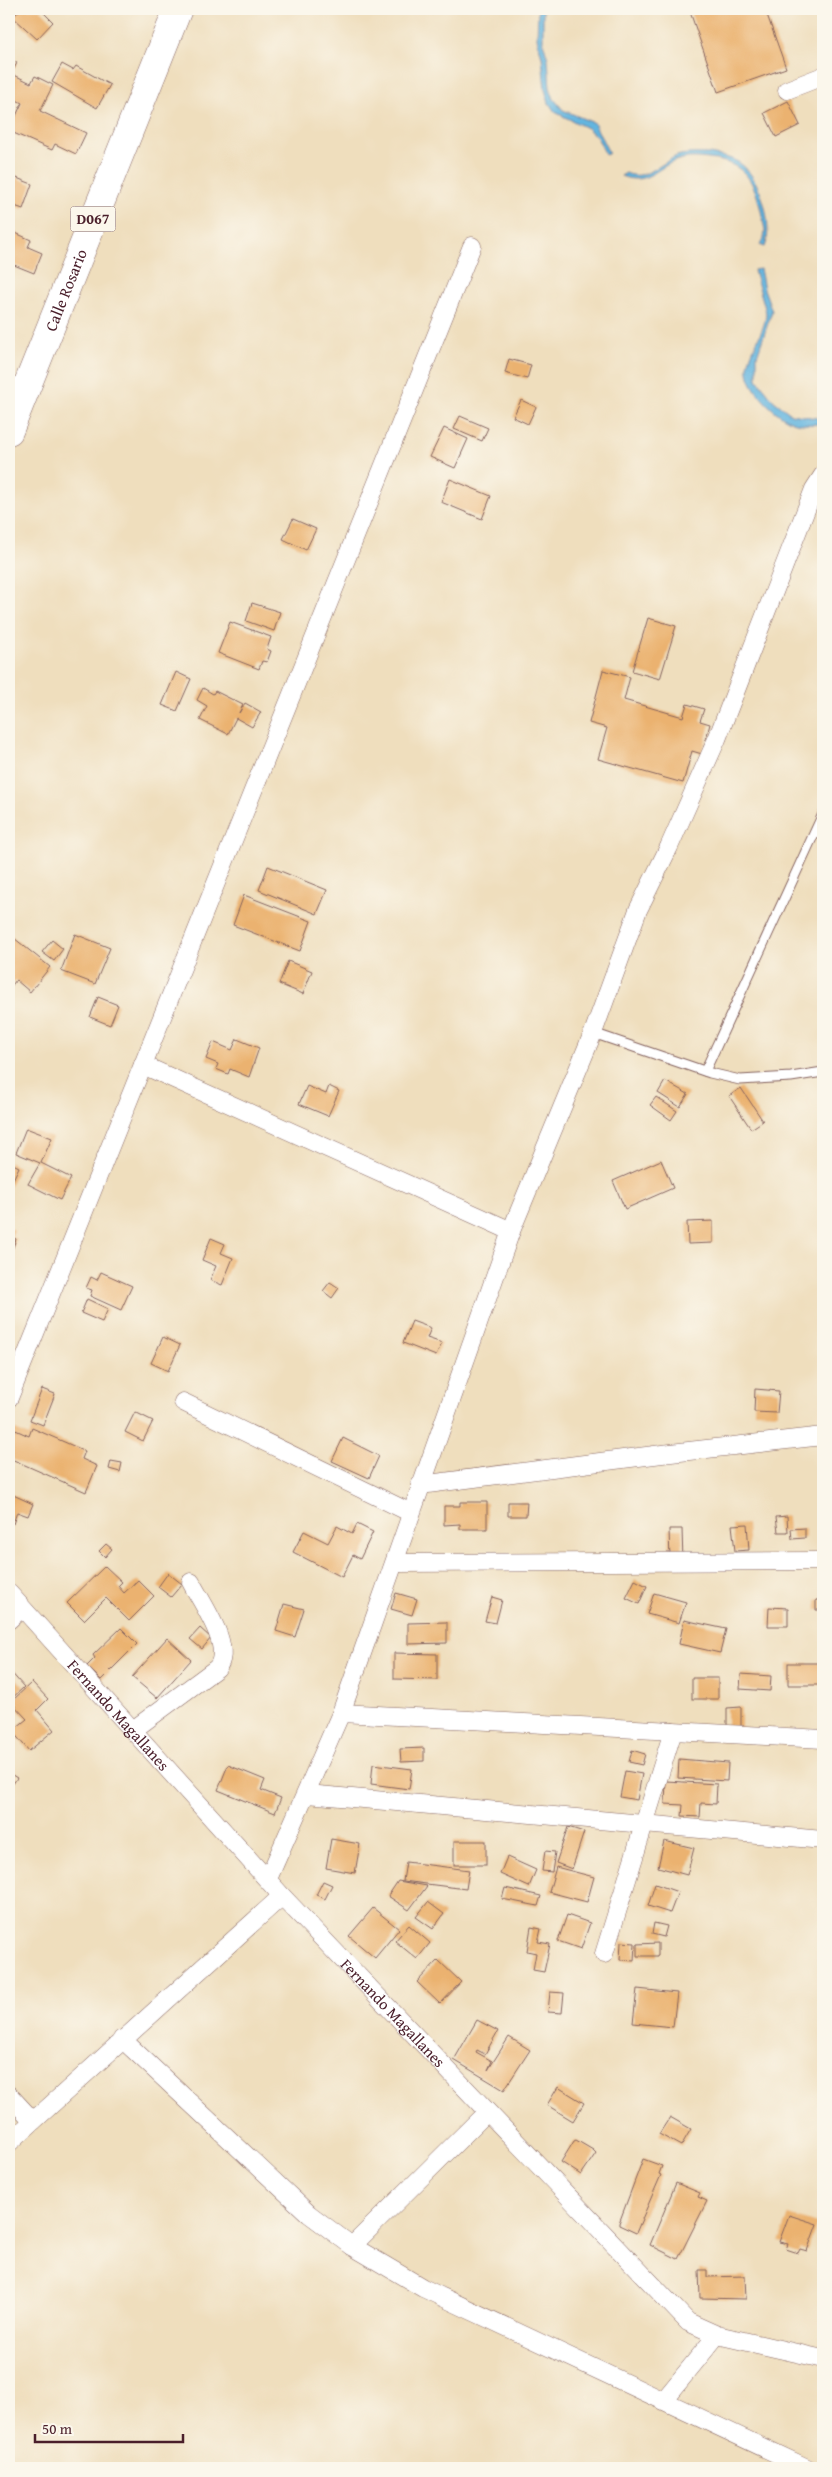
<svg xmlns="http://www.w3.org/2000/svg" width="832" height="2477" font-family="'Gentium Book Plus',serif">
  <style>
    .water { fill: #64b5df; stroke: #576a85 }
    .building { fill: #ebb270 }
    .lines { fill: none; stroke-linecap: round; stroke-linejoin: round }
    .service-casing { stroke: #84625e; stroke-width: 11 }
    .minor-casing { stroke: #84625e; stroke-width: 19 }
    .primary-casing { stroke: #84625e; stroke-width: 29 }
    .service { stroke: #fff; stroke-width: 9 }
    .minor { stroke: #fff; stroke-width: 18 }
    .primary { stroke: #fff; stroke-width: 28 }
    .labels { text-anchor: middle; stroke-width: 5; stroke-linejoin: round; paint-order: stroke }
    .shield { fill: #fbf7ec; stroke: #7f6065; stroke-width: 1 }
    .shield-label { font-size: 15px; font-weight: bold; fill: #4a1f2b }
    .street-label { font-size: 16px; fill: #4a1f2b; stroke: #fbf7ec }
  </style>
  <rect width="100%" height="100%" fill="#fbf7ec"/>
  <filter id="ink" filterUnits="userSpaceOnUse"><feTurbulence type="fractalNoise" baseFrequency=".02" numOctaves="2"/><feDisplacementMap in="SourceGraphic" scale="10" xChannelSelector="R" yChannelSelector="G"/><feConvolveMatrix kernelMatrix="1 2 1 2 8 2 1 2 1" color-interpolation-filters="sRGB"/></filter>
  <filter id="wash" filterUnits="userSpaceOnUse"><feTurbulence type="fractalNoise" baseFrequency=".0096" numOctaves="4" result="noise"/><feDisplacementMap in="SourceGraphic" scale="20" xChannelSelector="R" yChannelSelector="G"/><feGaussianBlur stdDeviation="1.12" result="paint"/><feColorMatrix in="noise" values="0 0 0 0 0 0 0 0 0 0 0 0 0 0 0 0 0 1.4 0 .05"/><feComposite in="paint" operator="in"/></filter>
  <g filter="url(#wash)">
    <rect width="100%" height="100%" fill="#efdebd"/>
    <!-- water -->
    <g class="water">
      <polygon points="538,9 543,9 543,42 548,59 550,88 554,99 563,110 594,123 609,153 606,155 597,137 587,128 555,112 549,103 545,90 542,57 537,38"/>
      <path d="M 709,154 C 719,156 729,157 738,162 C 760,175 774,224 765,247 L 760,245 L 764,239 L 765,230 C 757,192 754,163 709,159 C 700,158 690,157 682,159 C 658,164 649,187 621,176 L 626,173 C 644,182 661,163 677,156 C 686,153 699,154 709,154 Z"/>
      <path d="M 760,269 L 764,289 L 772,311 L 757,356 L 757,379 L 774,401 L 791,414 L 823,419 L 823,424 C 815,424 805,425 796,423 C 779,419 750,391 748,372 C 746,355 765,333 766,314 C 766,308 756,280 754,270 Z"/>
    </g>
    <g id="blocks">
      <!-- building -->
      <g class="building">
        <polygon points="21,9 40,9 53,22 37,39 13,17"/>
        <polygon points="689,9 765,9 786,68 718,92"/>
        <polygon points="9,59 17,63 9,78"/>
        <polygon points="62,64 73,70 76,66 110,85 97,108 52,82"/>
        <polygon points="12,74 31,83 35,76 53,85 40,111 86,133 76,154 55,144 52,150 9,131 22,103 9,96 9,82"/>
        <polygon points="788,101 800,125 776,137 764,113"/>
        <polygon points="9,175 32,184 23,209 9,204"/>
        <polygon points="9,230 31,240 28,247 42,253 34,273 9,263"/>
        <polygon points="509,359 531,365 527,379 505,373"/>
        <polygon points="521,400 536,407 528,424 513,417"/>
        <polygon points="460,416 488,428 482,441 454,429"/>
        <polygon points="444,428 468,439 455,468 430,457"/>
        <polygon points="450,479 491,496 482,519 441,502"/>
        <polygon points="293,519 316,529 306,550 283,539"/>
        <polygon points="252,603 280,612 274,631 246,621"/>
        <polygon points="648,618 676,626 660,679 632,671"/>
        <polygon points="230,622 271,637 267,649 271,651 267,662 262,661 259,669 218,653"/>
        <polygon points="603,670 630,677 624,700 683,717 687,704 704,709 700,721 710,724 702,754 692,751 683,783 598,759 607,728 589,723"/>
        <polygon points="176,672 191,679 177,711 162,705"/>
        <polygon points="203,688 213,694 215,691 243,705 239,713 245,703 261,712 252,727 236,718 228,734 200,720 207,706 197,700"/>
        <polygon points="268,866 327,890 317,914 259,890"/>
        <polygon points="244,895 311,921 300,951 233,925"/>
        <polygon points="9,934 50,967 30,992 16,980 9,989"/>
        <polygon points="75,934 110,948 95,984 61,971"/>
        <polygon points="52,940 63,949 54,961 42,952"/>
        <polygon points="288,961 312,971 303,994 279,984"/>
        <polygon points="98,997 118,1005 110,1025 90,1017"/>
        <polygon points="237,1039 259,1048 249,1077 230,1069 228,1074 216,1069 218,1064 206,1059 213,1042 232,1050"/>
        <polygon points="665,1081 688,1094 680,1107 658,1093"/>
        <polygon points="307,1086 326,1094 329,1086 339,1091 328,1116 299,1104"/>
        <polygon points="741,1088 763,1121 751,1129 729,1096"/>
        <polygon points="656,1097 677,1111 671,1120 650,1105"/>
        <polygon points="26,1128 52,1138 41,1163 71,1178 60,1200 28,1184 40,1163 16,1153"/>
        <polygon points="661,1160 673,1188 625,1209 613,1181"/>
        <polygon points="9,1162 19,1167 9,1188"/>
        <polygon points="713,1221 713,1243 688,1244 687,1222"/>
        <polygon points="9,1227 14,1230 11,1237 16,1239 11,1253 9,1252"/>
        <polygon points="211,1238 225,1244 221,1253 233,1258 222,1285 210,1280 216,1266 202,1260"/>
        <polygon points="101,1272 132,1286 121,1310 90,1296 92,1290 86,1288 91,1277 97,1280"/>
        <polygon points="330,1282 339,1288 332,1298 323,1291"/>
        <polygon points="87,1299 108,1309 102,1322 81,1313"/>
        <polygon points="412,1321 431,1328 427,1338 442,1343 436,1356 403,1343"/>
        <polygon points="163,1337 180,1345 168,1371 151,1363"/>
        <polygon points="42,1389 55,1394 43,1425 30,1420"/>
        <polygon points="755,1389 779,1391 777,1413 754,1412"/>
        <polygon points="135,1412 153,1421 143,1441 125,1432"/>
        <polygon points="11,1428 29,1436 32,1428 85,1451 82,1459 97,1466 86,1492 9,1458 9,1434"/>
        <polygon points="343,1438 379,1456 369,1478 332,1461"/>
        <polygon points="111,1461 122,1463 120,1472 109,1469"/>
        <polygon points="9,1493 33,1504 28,1516 17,1512 13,1524 9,1523"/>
        <polygon points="460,1502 487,1502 487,1529 460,1529 460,1524 444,1525 444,1506 460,1506"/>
        <polygon points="508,1502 527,1502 526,1516 508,1516"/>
        <polygon points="787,1516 788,1532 778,1532 776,1517"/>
        <polygon points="357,1524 373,1532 360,1559 353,1555 342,1577 293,1552 304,1531 328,1543 337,1526 352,1534"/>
        <polygon points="747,1524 749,1550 735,1551 732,1525"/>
        <polygon points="805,1528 805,1538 792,1539 791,1529"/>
        <polygon points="669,1529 682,1529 683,1562 670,1562"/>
        <polygon points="106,1544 112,1549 105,1557 99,1551"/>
        <polygon points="105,1566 122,1582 118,1586 124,1593 138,1580 154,1596 129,1621 106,1598 84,1620 67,1603"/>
        <polygon points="168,1573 182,1584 171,1597 158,1587"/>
        <polygon points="635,1580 647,1586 639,1604 626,1598"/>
        <polygon points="396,1593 417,1599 412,1615 391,1609"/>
        <polygon points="654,1593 686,1602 679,1623 647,1614"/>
        <polygon points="492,1597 502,1600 496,1623 485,1621"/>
        <polygon points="823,1599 823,1610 816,1610 816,1600"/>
        <polygon points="284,1604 304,1609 295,1637 276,1631"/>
        <polygon points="769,1607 788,1608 788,1626 768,1626"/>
        <polygon points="684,1620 726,1629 720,1653 679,1644"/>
        <polygon points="447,1622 447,1643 408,1644 408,1623"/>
        <polygon points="121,1628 137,1644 101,1680 87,1666 95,1658 93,1655"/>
        <polygon points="200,1628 211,1638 202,1649 190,1639"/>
        <polygon points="167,1638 191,1660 157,1698 132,1677"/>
        <polygon points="394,1653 437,1654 437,1680 394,1679"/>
        <rect x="788" y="1663" width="35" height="22"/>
        <polygon points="9,1670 24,1687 9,1701"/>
        <polygon points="741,1674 771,1676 770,1691 740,1689"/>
        <rect x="692" y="1678" width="26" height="21"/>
        <polygon points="32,1682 48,1699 37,1710 54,1730 29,1751 12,1731 27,1719 11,1702"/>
        <polygon points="741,1707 741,1727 727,1727 727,1708"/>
        <polygon points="424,1748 424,1761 401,1762 400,1749"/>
        <polygon points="632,1750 645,1754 642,1765 629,1762"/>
        <polygon points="679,1759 728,1763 727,1781 678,1778"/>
        <polygon points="373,1764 412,1769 409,1789 371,1784"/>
        <polygon points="228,1765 265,1780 261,1790 281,1798 275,1813 218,1790"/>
        <polygon points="625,1771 642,1774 637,1800 620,1797"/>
        <polygon points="9,1773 17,1778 10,1788 9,1786"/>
        <polygon points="666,1781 717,1784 716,1804 701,1803 700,1817 682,1816 683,1805 665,1804"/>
        <polygon points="568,1827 584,1832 572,1869 556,1863"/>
        <polygon points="331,1839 360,1844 355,1873 326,1868"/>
        <rect x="454" y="1841" width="32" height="24"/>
        <polygon points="664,1841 694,1848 687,1875 658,1867"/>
        <polygon points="545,1851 555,1852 552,1872 542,1871"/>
        <polygon points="507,1857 536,1870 529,1887 500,1874"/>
        <polygon points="406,1862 469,1870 466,1889 403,1881"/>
        <polygon points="556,1867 594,1877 587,1902 549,1892"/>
        <polygon points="323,1881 332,1885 325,1899 316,1895"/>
        <polygon points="398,1881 427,1886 409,1910 388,1896"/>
        <polygon points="655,1884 678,1892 670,1913 648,1906"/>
        <polygon points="505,1888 541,1896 538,1906 502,1899"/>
        <polygon points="428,1902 444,1914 433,1929 416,1917"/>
        <polygon points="373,1908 399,1929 375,1958 349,1936"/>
        <polygon points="567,1915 590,1923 581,1949 558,1941"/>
        <polygon points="654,1923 667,1926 664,1937 652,1934"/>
        <polygon points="409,1925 430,1943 417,1959 395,1941"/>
        <polygon points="531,1927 541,1929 538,1942 550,1944 544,1972 533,1970 536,1953 527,1951"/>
        <polygon points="621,1942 635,1943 634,1961 620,1960"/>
        <polygon points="658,1943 658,1956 637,1956 637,1944"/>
        <polygon points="438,1960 461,1982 440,2004 417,1982"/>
        <polygon points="637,1989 677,1993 673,2027 633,2023"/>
        <polygon points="550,1992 564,1993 562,2013 548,2012"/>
        <polygon points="477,2020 498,2031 485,2054 477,2050 476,2052 492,2061 488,2070 509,2037 530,2050 504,2090 454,2060"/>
        <polygon points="558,2087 584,2103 573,2121 547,2105"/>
        <polygon points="670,2117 691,2129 681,2146 659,2134"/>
        <polygon points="576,2140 593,2150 596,2153 581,2175 561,2162 574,2141"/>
        <polygon points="643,2159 662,2166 659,2174 661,2175 636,2233 619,2225 619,2223"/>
        <polygon points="676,2183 700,2193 698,2197 707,2201 678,2259 650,2245"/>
        <polygon points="789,2215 817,2224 807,2251 800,2249 798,2253 786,2249 788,2244 779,2242"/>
        <polygon points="699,2270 707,2270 707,2277 745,2276 746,2299 700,2298"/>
      </g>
    </g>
  </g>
  <g filter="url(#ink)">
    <use href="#blocks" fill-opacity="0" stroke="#84625e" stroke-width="1"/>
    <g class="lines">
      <defs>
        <g id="service">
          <polyline points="593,1033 710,1073 740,1080 791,1077 823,1072"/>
          <polyline points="705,1071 823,814"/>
        </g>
        <g id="minor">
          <polyline points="787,90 823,76"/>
          <polyline points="143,1065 511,1231"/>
          <polyline points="9,1398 472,246"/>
          <polyline points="183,1402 411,1513"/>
          <polyline points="420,1485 662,1454 823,1436"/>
          <polyline points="395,1563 823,1561"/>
          <path id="s1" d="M 9,1593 L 282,1896 L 688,2322 L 717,2335 L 823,2359"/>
          <polyline points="9,1620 22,1608"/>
          <polyline points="341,1713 823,1739"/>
          <path d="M 133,1730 L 217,1668 C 234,1647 202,1604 191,1582"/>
          <polyline points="307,1794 823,1840"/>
          <polyline points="268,1879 341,1713 511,1231 593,1033 638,910 669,847 717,739 814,489 823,475"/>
          <polyline points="604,1954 673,1731"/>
          <polyline points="122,2039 309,2214 352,2246 423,2288 807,2468"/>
          <polyline points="9,2095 33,2121"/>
          <polyline points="9,2143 282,1896"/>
          <polyline points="352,2246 486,2113"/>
          <polyline points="664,2400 717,2335"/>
        </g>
        <g id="primary">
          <path id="s2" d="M 9,431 L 178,9"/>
        </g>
      </defs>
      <!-- service casing -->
      <use href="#service" class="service-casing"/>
      <!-- minor casing -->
      <use href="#minor" class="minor-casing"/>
      <!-- primary casing -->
      <use href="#primary" class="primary-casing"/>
      <!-- service -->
      <use href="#service" class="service"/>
      <!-- minor -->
      <use href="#minor" class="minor"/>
      <!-- primary -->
      <use href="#primary" class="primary"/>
    </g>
  </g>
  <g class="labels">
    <!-- shield labels -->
    <rect class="shield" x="70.5" y="206.5" width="45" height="25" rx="4"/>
    <g class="shield-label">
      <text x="93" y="224">D067</text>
    </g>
    <!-- street labels -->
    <g class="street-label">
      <text dy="6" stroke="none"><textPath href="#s2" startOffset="152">Calle Rosario</textPath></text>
      <text dy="6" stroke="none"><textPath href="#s1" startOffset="164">Fernando Magallanes</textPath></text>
      <text dy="6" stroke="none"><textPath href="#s1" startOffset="569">Fernando Magallanes</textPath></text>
    </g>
  </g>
  <!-- margin -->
  <rect width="832" height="2477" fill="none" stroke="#fbf7ec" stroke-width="30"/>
  <!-- scale -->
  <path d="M35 2434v8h148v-8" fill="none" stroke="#4a1f2b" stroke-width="2.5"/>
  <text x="42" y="2434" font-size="15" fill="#4a1f2b" stroke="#fbf7ec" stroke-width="4" paint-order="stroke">50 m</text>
</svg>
